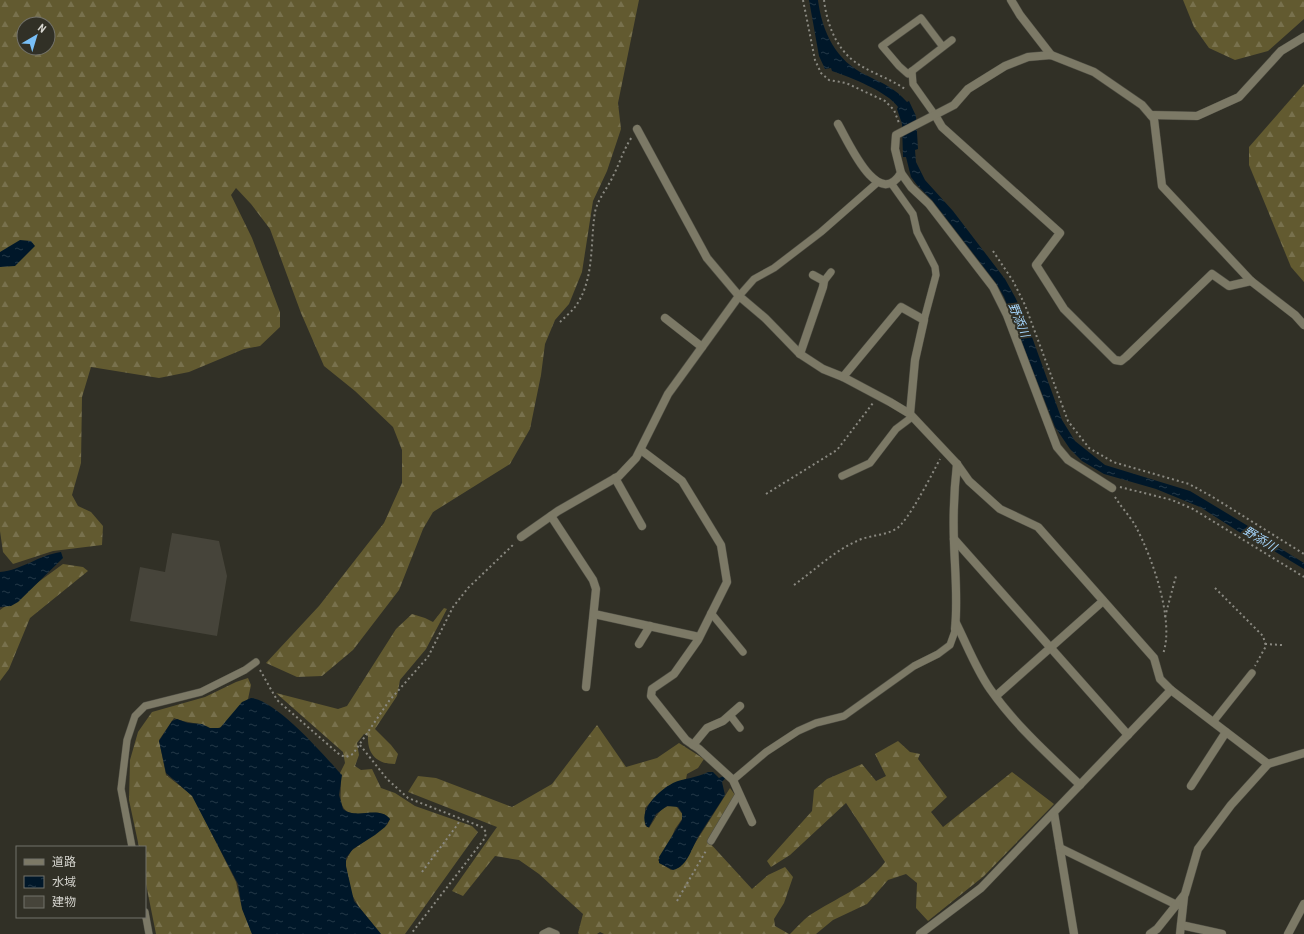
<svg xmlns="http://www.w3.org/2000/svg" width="1304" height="934" font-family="'Roboto Condensed','Noto Sans JP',sans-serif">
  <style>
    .forest { fill: url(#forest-firs); fill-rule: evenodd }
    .water { fill: url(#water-ripples) }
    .building { fill: #46443a }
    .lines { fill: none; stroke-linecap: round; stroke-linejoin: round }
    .lane-casing { stroke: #4f4e44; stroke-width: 8 }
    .street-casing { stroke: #4f4e44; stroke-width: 9 }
    .path { stroke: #8a8981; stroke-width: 2; stroke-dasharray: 2 3; stroke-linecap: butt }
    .lane { stroke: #7c7966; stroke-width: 7 }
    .street { stroke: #7c7966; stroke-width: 8 }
    .labels { text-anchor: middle; stroke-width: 4; stroke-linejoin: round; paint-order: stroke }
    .water-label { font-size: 12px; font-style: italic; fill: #a5d5fc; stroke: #313026 }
  </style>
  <defs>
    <pattern id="forest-firs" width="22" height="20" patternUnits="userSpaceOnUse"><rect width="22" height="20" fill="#625a30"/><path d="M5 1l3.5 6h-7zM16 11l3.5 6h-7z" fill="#78714d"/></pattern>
    <pattern id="water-ripples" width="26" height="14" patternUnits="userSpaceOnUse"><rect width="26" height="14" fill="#001729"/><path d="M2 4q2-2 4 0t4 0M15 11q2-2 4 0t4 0" fill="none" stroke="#243847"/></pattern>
  </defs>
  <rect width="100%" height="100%" fill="#313026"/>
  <!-- forest -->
  <g class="forest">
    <path d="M 0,0 L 639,0 L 618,103 L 621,129 L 607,171 L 593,201 L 582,272 L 569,304 L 555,320 L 545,344 L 541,375 L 530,429 L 510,464 L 433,512 L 423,529 L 399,590 L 353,650 L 322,676 L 297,677 L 266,663 L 319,606 L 384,523 L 402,483 L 402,450 L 393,427 L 355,391 L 324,366 L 301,313 L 270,229 L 251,204 L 236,188 L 231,195 L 252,238 L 280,312 L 280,327 L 260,346 L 244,349 L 189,372 L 159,378 L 91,367 L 82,397 L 81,463 L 72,495 L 78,506 L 91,512 L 103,526 L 102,545 L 53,551 L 13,564 L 3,552 L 0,531 ZM 24,24 L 48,24 L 48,48 L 24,48 Z"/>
    <polygon points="1183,0 1304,0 1304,19 1268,51 1235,60 1209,48 1194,27"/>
    <polygon points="1304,84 1304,282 1291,267 1249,165 1249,147"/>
    <polygon points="63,564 83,567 88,571 30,618 9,669 0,681 0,610"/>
    <path d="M 444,608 L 447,609 L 426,649 L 400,680 L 397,696 L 375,729 L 391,745 L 398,754 L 395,764 C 377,764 367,754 368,736 L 364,734 L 357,743 L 359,755 L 355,766 L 361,770 L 372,769 L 381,788 L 395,793 L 415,806 L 472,826 L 478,832 L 405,934 L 381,934 L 359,907 L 351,893 L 345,863 L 351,851 L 387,825 L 390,819 C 379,807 365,817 351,813 C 334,808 344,785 340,773 L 345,763 L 343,752 L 276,693 L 338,709 L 347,706 L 396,629 L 412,614 L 425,618 L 433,622 Z"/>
    <path d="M 248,678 L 251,685 L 248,699 L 224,726 L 212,730 C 200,721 187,724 174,718 L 159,740 L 166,775 L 193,796 L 236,882 L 241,904 L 252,934 L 156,934 L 145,879 L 145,847 L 139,847 L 129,800 L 130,760 L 138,732 L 152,712 L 205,697 L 236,682 Z"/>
    <path d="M 597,725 L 626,767 L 657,758 L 679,743 L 704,759 L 698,768 L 687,774 L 686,779 L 666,787 L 645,808 L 645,825 L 649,828 C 657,817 660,804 676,806 L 683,815 L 682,819 L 675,829 L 668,846 L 658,860 L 660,863 L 671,870 L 680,867 L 730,788 L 735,795 L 708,841 L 752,889 L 768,875 L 785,867 L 793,877 L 784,903 L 774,919 L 775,926 L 789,934 L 604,934 L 600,932 L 597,934 L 579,934 L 578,933 L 583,914 L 539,874 L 519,860 L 495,856 L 463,896 L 452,891 L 497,827 L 408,792 L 418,776 L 436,778 L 512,807 L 552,784 Z"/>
    <path d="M 898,741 L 910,752 L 920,754 L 918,759 L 947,797 L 931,812 L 943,827 L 1012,772 L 1054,804 L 984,876 L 928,921 L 916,908 L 917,883 L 906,874 L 888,880 L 867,904 L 833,920 L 816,934 L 790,934 C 796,928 803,920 810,915 C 836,898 865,888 885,862 L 846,803 L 790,855 L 771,867 L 767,861 L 812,811 L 814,790 L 827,779 L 862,764 L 876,781 L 886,776 L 875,754 Z"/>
  </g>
  <!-- water -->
  <g class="water">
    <path d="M 809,0 L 818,0 C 822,32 836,61 866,75 C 882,83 895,88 907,102 L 909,101 L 916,116 L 918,149 L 915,150 L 916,162 L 925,180 L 953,211 L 1005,279 L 1015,297 L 1024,315 L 1062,420 L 1075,441 L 1105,465 L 1190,491 L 1278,544 L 1278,547 L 1304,563 L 1304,569 L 1274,551 L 1269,551 L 1200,507 L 1156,489 L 1104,474 L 1082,461 L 1070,449 L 1055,427 L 1004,297 L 996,283 L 932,200 L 917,185 L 911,177 L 906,157 L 903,157 L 902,124 L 897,109 L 898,107 C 888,92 850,77 832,71 L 831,68 L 825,69 L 819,56 Z"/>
    <polygon points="20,240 31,241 35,246 15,266 0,267 0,252"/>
    <path d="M 61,552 L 63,558 L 18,602 L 11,606 L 0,607 L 0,572 C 22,570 39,555 61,552 Z"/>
    <path d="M 251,698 C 276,700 323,754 340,773 L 342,775 L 339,795 L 343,809 C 356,820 379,805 390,819 L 385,827 L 375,835 L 353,849 L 346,858 L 346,866 L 354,901 L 381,934 L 252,934 L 242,909 L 238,884 L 192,796 L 166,773 L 159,741 L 172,721 L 177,719 L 188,723 L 202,724 L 210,728 L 220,728 L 242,702 Z"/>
    <path d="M 708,772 L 713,772 L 719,778 L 729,774 L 722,782 L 725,795 C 717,808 708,821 700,834 C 692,846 688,867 673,870 L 659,863 L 659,857 L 682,820 L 682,813 L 678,807 L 667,806 L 656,814 L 649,827 L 647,827 C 637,811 658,791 673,783 C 684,778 697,778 708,772 Z"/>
  </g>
  <!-- building -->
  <polygon class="building" points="172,533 219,541 227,576 217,636 130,621 140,567 165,572"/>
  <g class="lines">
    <defs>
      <g id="lane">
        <polyline points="943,47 921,18 882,46 899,66 908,74 952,40"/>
        <polyline points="912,71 913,84 935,115"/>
        <polyline points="891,183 913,214 917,232 935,267 936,275 924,320"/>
        <polyline points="824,281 831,272"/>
        <polyline points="739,296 754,279 774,268 821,232 878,182"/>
        <polyline points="842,476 870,463 896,429 912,417"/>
        <polyline points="711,613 743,652"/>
        <polyline points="730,715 740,728"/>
        <polyline points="1213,722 1252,673"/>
        <polyline points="733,780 766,752 798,731 816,723 844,716 914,666 938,654 950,645 955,631"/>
        <polyline points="711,841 739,794"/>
        <polyline points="132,847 121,789 127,740 135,716 145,706 201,692 245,670 256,662"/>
        <polyline points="145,912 149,934"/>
        <polyline points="543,934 549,931 556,934"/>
      </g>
      <g id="street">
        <polyline points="1011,0 1020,15 1051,55"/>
        <polyline points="935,115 942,127 1060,233 1036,265 1064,309 1115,360 1121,361 1126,357 1212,274 1229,286 1251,281"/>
        <polyline points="1151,115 1197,116 1239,97 1281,51 1304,37"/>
        <path d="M 838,124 C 848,141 878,211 901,173 L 895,149 L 896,135 L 954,105 L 968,89 L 1005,66 L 1028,57 L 1051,55 L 1094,72 L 1142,105 L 1154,119 L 1162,186 L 1251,281 L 1295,315 L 1304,325"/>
        <polyline points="637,129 707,258 739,296 765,318 800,354 823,369 843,377 890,402 910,414 957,464 969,481 1000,509 1038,527 1154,658 1160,679 1171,690 1268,764"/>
        <polyline points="901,173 911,187 929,204 993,287 1007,315 1057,447 1068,460 1112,488"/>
        <polyline points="665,318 702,347"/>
        <polyline points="800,354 823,287 824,281 813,275"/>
        <polyline points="843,377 901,307 924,320 915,360 910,414"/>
        <polyline points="641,450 682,481 721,545 727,582 698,640 674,674 652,689 651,696 686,740 699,749 733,780 752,822"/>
        <polyline points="615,478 642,526"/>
        <polyline points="551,516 593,580 596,589 586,687"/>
        <polyline points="521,537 558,511 619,476 636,458 668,394 739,296"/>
        <polyline points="954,539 1128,735"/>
        <polyline points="594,614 699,637"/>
        <path d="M 956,623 C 967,645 976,669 990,689 C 1016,726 1048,754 1080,785"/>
        <path d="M 955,629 C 958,600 955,572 954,543 C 953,517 954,490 957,464"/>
        <polyline points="639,644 650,626"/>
        <polyline points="996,696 1103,601"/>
        <polyline points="693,745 707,728 723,721 740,706"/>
        <polyline points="1191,786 1226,732"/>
        <polyline points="1054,813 1074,934"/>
        <polyline points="1060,848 1177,905"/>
        <polyline points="1181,925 1222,934"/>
        <polyline points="920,934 981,888 1171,690"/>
        <polyline points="1150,934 1157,929 1185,894 1198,849 1231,805 1268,764 1304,753"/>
        <polyline points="1180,934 1184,897"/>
        <polyline points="1288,934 1304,904"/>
      </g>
    </defs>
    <!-- lane casing -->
    <use href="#lane" class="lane-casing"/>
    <!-- street casing -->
    <use href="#street" class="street-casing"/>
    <!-- path -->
    <g class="path">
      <polyline points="803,0 815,60 821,73 829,80 846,83 885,101 894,110 899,123"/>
      <path d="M 824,0 C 827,25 837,52 861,66 C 875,74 892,80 905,89"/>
      <polyline points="993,251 1013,281 1025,305 1068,421 1089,448 1113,462 1189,484 1211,496 1304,554"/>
      <path d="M 560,322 C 565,317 571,312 575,307 C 595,280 590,242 595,212 C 598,198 608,188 613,176 C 620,163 623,150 632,137"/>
      <polyline points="1120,487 1172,500 1193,509 1304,577"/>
      <polyline points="766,494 837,450 873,403"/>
      <path d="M 1115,497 C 1121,507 1130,516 1136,527 C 1152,557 1175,621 1163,654"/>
      <path d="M 794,585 C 815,570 834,551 857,541 C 869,535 884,536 896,529 C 908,522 932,474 940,459"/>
      <polyline points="1215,588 1263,636 1266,646 1255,666"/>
      <polyline points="1165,617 1176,576"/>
      <polyline points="1265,644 1282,645"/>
      <polyline points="260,670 277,700 340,755 346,757 353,754 389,701 428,657 453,607 468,588 515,543"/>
      <polyline points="360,745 387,779 408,798 482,827 486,832 485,838 411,934"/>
      <polyline points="422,872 458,824 460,819"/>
      <polyline points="677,901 707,849"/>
    </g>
    <!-- lane -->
    <use href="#lane" class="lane"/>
    <!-- street -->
    <use href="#street" class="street"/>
  </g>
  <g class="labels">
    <!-- water labels -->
    <g class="water-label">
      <text transform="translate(1019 320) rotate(68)" y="4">野添川</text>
      <text transform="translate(1260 539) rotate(32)" y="4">野添川</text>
    </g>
  </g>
  <!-- legend -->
  <rect x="16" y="846" width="130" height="72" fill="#313026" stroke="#73726a"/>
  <rect x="24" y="859" width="20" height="6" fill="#7c7966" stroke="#73726a"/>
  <text x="52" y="866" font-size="12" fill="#d6d5cf">道路</text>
  <rect x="24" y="876" width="20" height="12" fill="url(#water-ripples)" stroke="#73726a"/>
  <text x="52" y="886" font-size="12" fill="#d6d5cf">水域</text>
  <rect x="24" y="896" width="20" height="12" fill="#46443a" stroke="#73726a"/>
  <text x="52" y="906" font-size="12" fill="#d6d5cf">建物</text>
  <!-- north arrow -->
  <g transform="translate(36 36) rotate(38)"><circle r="19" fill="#313026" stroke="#73726a"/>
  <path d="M0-3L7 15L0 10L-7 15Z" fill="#78bff7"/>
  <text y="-6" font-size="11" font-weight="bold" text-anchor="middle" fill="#d6d5cf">N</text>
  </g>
</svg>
